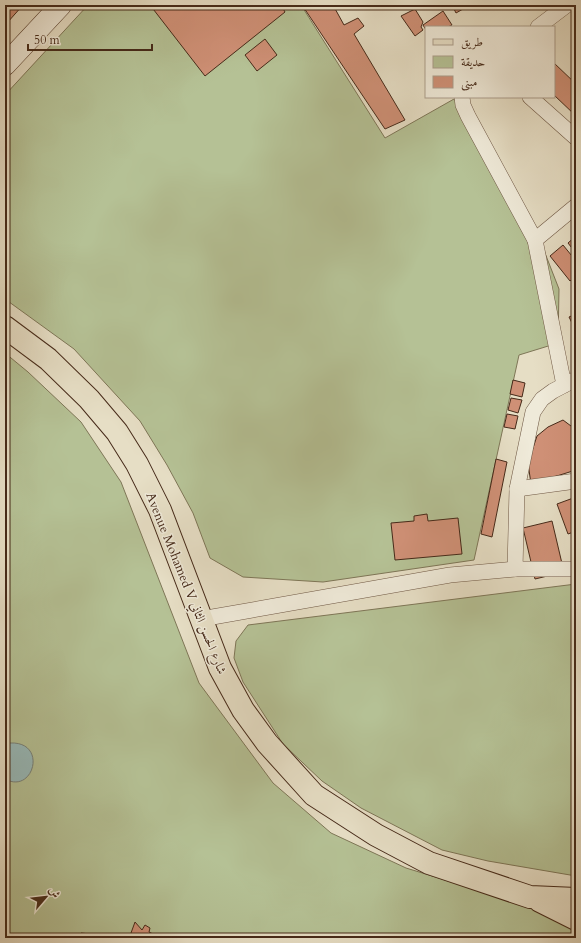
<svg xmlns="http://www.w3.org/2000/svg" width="581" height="943" font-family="Cardo,Amiri,serif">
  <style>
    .green { fill: #b5c195; stroke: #7e7657 }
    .water { fill: #98bbbb; stroke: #77817a }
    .building { fill: #cf9076; stroke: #462a19 }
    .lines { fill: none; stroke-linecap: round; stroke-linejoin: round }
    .street-casing { stroke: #6e5744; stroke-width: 16 }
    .secondary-casing { stroke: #462a19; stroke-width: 22 }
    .primary-casing { stroke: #462a19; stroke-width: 24 }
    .street { stroke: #efead9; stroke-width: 15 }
    .secondary { stroke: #efead9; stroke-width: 21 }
    .primary { stroke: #e6dec5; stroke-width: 22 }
    .labels { text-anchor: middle; stroke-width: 3; stroke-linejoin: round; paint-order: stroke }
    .street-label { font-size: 13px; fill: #462a19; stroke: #efead9 }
  </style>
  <rect width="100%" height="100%" fill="#e6dec5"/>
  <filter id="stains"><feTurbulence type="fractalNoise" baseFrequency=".005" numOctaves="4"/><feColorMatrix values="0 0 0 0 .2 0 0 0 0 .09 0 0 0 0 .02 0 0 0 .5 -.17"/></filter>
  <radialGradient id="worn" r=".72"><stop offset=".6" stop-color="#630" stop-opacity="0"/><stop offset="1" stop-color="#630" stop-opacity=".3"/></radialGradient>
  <!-- green -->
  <g class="green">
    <polygon points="88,5 301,5 385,138 454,99 536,230 559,289 558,343 519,355 474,560 323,582 243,577 210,558 193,513 167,465 140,421 74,349 5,299 5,95"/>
    <polygon points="5,353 28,372 81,422 121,482 199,683 273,783 331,833 406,868 547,911 576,931 576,938 5,938"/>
    <polygon points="576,584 576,876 488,861 442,850 361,808 322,781 283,744 243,682 234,658 236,641 248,625"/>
  </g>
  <!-- water -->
  <path class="water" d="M 10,743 C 48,741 34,795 5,779 L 5,745 Z"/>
  <!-- building -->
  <g class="building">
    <polygon points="5,5 23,5 7,23 5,21"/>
    <polygon points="150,5 281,5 285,12 205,76"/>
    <polygon points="302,5 333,5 344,25 358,18 364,26 354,34 405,120 385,129"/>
    <polygon points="452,5 470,5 456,13"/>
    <polygon points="415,9 423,22 421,27 423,30 415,36 401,16"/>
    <polygon points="443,11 452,25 448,27 426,27 426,30 423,25"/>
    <polygon points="265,39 277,55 257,71 245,55"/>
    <polygon points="554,63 576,84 576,116 554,95"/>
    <polygon points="576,236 576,252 575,252 568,243"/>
    <polygon points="563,245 576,261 576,276 570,281 550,256"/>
    <polygon points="576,314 576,331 569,317"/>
    <polygon points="513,380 525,383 522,397 510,394"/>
    <polygon points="511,398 522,400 518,413 508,410"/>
    <polygon points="507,414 518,416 515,429 504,427"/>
    <polygon points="563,420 571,426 576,425 576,470 531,484 528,463 537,436 548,427"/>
    <polygon points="496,459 507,462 492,537 481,534"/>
    <polygon points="576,497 576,531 568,534 557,504"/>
    <polygon points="427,514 428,521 458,518 462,554 395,560 391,523 414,521 414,516"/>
    <polygon points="552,521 564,572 535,579 523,528"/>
    <polygon points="135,922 142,930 145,925 150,928 149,932 157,936 156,938 138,938 131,933"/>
    <polygon points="81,933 109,936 109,938 81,938"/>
  </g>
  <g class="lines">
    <defs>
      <g id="street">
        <polyline points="538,27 567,5"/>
        <polyline points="462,97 463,105 468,116 535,240"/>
        <polyline points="530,97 576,138"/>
        <polyline points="564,385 535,240 576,206"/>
        <polyline points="517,489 576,481"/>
        <polyline points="515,569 517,489 533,412 542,399 553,391 576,379"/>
        <polyline points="201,619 450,575 515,569 576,569"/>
      </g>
      <polyline id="secondary" points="5,65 61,5"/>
      <g id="primary">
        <polyline points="5,327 48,359 89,399 117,432 137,464 160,510 220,668 243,710 267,743 314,795 376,835 429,863 530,897 576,899"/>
        <polyline points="540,901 576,919"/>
      </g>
    </defs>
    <!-- street casing -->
    <use href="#street" class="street-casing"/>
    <!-- secondary casing -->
    <use href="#secondary" class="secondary-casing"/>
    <!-- primary casing -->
    <use href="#primary" class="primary-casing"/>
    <!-- street -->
    <use href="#street" class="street"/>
    <!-- secondary -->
    <use href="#secondary" class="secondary"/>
    <!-- primary -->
    <use href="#primary" class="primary"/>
  </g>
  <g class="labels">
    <!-- street labels -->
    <g class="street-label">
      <text transform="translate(187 583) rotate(68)" y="5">Avenue Mohamed V شارع الحسن الثاني</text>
    </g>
  </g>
  <!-- margin -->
  <rect width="581" height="943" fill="none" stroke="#e6dec5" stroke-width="20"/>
  <rect x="6" y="6" width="569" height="931" fill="none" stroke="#462a19" stroke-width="2"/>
  <rect x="10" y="10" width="561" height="923" fill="none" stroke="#462a19"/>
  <!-- legend -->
  <rect x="425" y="26" width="130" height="72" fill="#efead9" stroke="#ab9d8c"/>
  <rect x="433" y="39" width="20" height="6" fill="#e6dec5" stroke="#ab9d8c"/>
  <text x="461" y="46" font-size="12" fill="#462a19">طريق</text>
  <rect x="433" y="56" width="20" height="12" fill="#b5c195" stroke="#ab9d8c"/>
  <text x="461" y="66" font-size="12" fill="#462a19">حديقة</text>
  <rect x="433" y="76" width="20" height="12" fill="#cf9076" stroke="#ab9d8c"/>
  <text x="461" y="86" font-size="12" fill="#462a19">مبنى</text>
  <!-- north arrow -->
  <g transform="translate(46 897) rotate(62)" stroke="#efead9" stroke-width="3" paint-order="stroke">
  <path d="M0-3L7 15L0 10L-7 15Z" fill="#462a19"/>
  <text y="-6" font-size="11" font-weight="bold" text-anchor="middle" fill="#462a19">ش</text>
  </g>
  <!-- scale -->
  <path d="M28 44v6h124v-6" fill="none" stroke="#462a19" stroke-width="2"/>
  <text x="34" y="44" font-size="12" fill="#462a19" stroke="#efead9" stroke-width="3" paint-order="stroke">50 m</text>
  <rect width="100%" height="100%" filter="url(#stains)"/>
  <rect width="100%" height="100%" fill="url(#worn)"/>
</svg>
